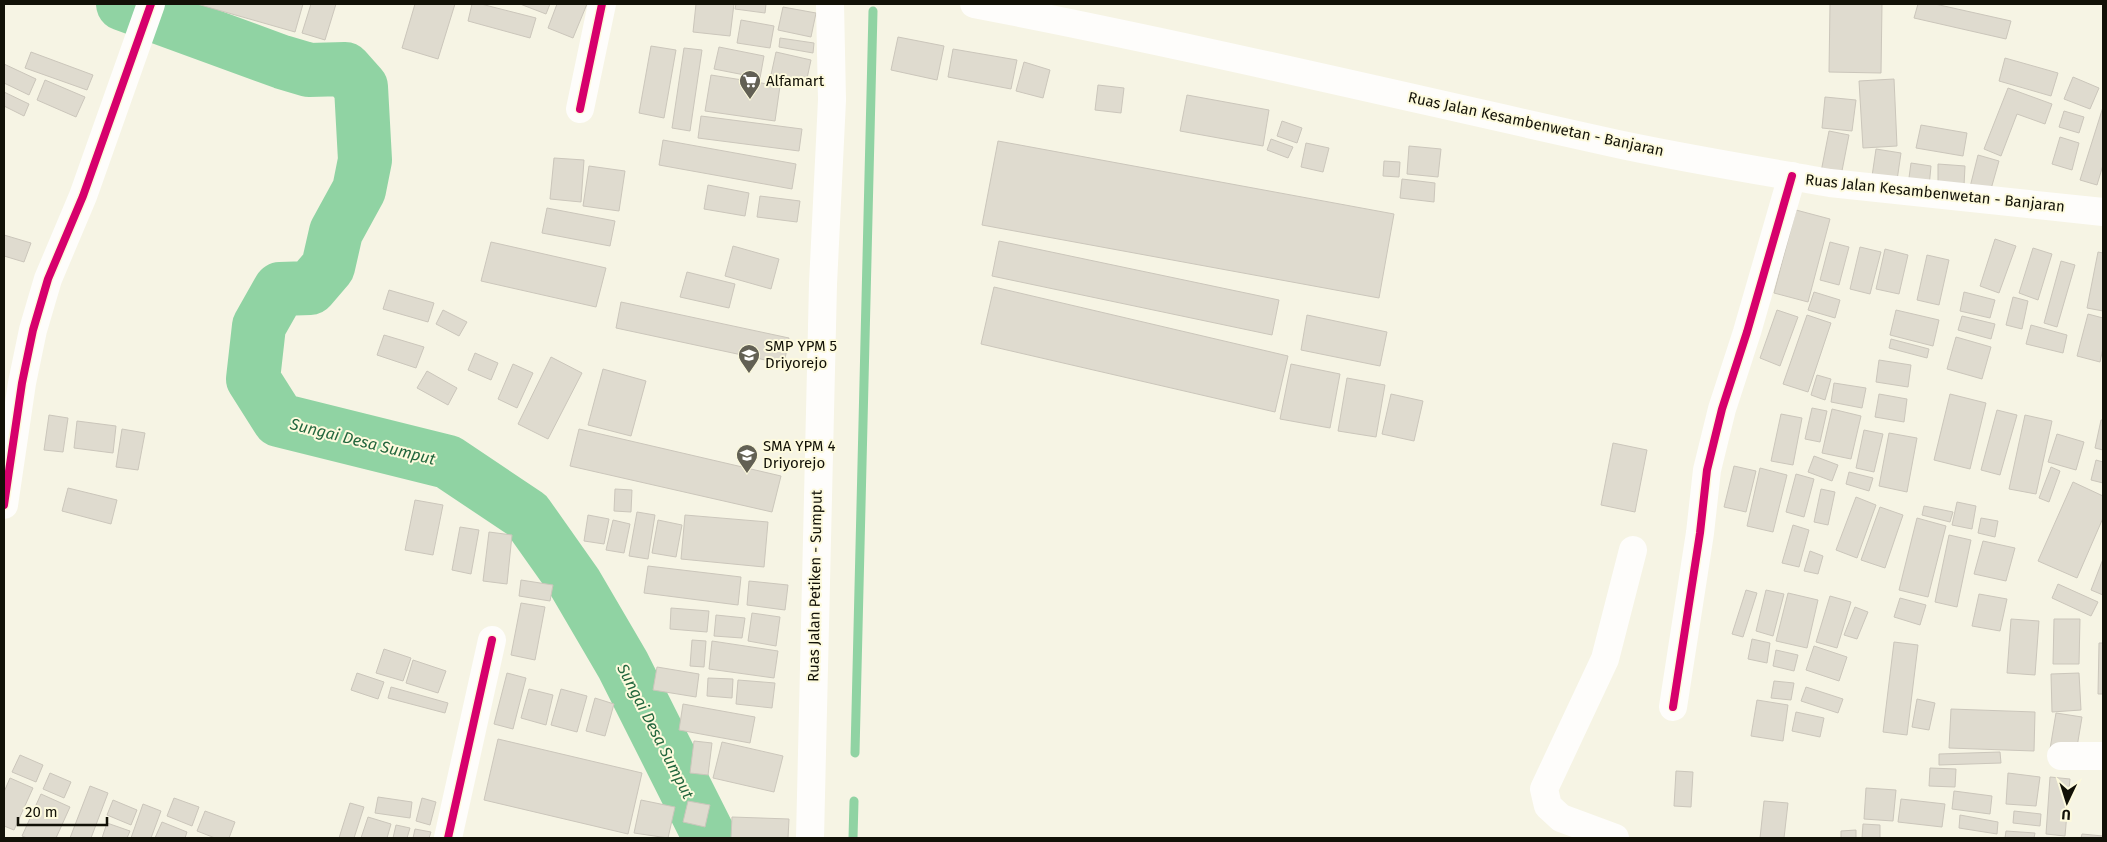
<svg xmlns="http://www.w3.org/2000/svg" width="2107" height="842" font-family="'Fira Sans',sans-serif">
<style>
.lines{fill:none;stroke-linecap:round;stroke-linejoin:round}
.stream{stroke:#90d3a3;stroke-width:9}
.river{stroke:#90d3a3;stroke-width:54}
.building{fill:#dfdbcf;stroke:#cbc6bb}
.minor{stroke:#fefdfb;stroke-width:28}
.major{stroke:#fefdfb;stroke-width:28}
.cycleway-casing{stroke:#fdfadd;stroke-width:11}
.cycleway{stroke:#d6006c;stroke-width:8}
.labels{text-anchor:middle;stroke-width:4;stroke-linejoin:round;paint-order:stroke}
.poi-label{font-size:15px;fill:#121107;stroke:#fdfadd;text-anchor:start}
.street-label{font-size:15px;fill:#121107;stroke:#fdfadd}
.water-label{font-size:16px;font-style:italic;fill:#22663d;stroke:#fdfadd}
</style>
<rect width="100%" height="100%" fill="#f6f4e4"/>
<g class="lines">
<path class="stream" d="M855 753 873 11
M853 838 854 801"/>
<path class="river" d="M123 4 282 62 309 70 345 69 361 87 365 160 359 190 336 232 328 267 310 288 280 289 259 326 253 379 279 420 448 462 527 515 575 583 623 665 710 838"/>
</g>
<path class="building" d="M197 4H303L295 32Z
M311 4H336L325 40 302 33Z
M415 4H455L438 59 402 48Z
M472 4H481L536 18 530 38 468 21Z
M520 4H550L546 14Z
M557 4H587L573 38 548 28Z
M696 4H734L730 36 693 32Z
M736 4H766L765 13 735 9Z
M1830 4H1882L1881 73 1829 72Z
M1918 4H1935L2011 21 2006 39 1914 18Z
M783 7 816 13 811 37 778 30Z
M741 20 774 26 770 48 737 43Z
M898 37 944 46 937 80 891 70Z
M780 38 814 43 813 53 779 47Z
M651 46 676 50 664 118 639 113Z
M719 47 764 56 760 78 714 69Z
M684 48 702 50 690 131 672 128Z
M953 49 1017 60 1011 89 948 77Z
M31 52 93 75 87 90 25 68Z
M776 52 811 60 806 83 771 75Z
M2005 58 2058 73 2051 96 1999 81Z
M1024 62 1050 70 1043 98 1016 91Z
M4 64 36 79 29 95 4 83Z
M711 75 780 86 775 121 705 111Z
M2073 77 2099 88 2090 109 2064 99Z
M1894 79 1897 146 1863 148 1859 81Z
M45 80 85 97 76 117 37 100Z
M1098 85 1124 88 1121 113 1095 110Z
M2008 88 2052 104 2045 124 2017 114 2001 156 1984 149Z
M4 92 29 104 24 116 4 106Z
M1187 95 1269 110 1263 146 1180 131Z
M1825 97 1856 100 1852 131 1822 128Z
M2103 107V165L2097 185 2080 180Z
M2064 111 2084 117 2079 133 2059 127Z
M701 116 802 129 799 151 698 138Z
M1282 121 1302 128 1297 143 1277 136Z
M1921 125 1967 133 1963 156 1916 148Z
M1829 131 1849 135 1840 181 1820 177Z
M2060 137 2079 143 2072 170 2052 164Z
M1271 139 1293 147 1288 158 1267 150Z
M663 140 796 164 792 189 659 165Z
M998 141 1394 214 1379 298 982 225Z
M1306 143 1329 148 1323 172 1301 167Z
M1409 146 1441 149 1438 177 1407 174Z
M1876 149 1901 153 1896 187 1871 183Z
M1978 155 1999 161 1989 196 1969 191Z
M554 158 584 160 581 202 550 199Z
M1384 161 1400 162 1399 177 1383 176Z
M1911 163 1931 166 1929 187 1908 185Z
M1938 164 1965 166 1964 186 1938 185Z
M589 166 625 171 619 211 583 206Z
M1402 179 1435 183 1434 202 1400 198Z
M708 185 749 193 745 216 704 209Z
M760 196 800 201 797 222 757 217Z
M547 208 615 221 610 246 542 233Z
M1796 210 1830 219 1808 302 1774 293Z
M4 235 31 243 24 262 4 256Z
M1995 239 2016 246 1999 293 1980 286Z
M999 241 1279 300 1272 335 992 276Z
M491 242 606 268 596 307 481 281Z
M1830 242 1849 247 1839 285 1820 280Z
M733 246 779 259 771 289 725 276Z
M1860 247 1881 252 1870 294 1850 289Z
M2033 248 2052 254 2038 300 2019 293Z
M1885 249 1908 255 1899 294 1876 289Z
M2098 252 2103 253V311L2087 308Z
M1927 255 1949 260 1939 305 1917 300Z
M2061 261 2075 265 2057 327 2044 323Z
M687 272 735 284 729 308 680 297Z
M994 287 1288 356 1275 412 981 344Z
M389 290 434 303 428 322 383 309Z
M1814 292 1840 300 1835 318 1808 310Z
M1964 292 1995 300 1990 318 1960 311Z
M2013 297 2028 301 2022 329 2006 325Z
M621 302 789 338 784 364 616 328Z
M443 310 467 322 459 336 436 324Z
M1777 310 1798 317 1780 366 1760 358Z
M1896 310 1939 320 1933 346 1890 335Z
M2088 314 2103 318V348L2100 362 2077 356Z
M1307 315 1387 332 1380 366 1301 350Z
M1807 315 1831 323 1808 392 1783 384Z
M1962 316 1995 324 1991 339 1958 330Z
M2031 325 2067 335 2063 353 2026 344Z
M384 335 424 347 416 368 377 355Z
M1956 337 1991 347 1982 379 1947 369Z
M1891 339 1929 349 1927 358 1889 348Z
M475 353 498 363 491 380 468 370Z
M551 357 582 373 548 439 518 424Z
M1879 360 1911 365 1908 387 1876 382Z
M513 364 533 373 517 408 498 399Z
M1291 364 1340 374 1330 428 1280 419Z
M603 369 646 381 631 436 588 425Z
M427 371 457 388 448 405 417 388Z
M1817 375 1831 379 1825 400 1811 395Z
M1347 378 1385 385 1376 437 1338 431Z
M1834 383 1866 388 1862 408 1831 402Z
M1391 394 1423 401 1414 441 1382 434Z
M1879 394 1907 399 1904 422 1875 417Z
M1950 394 1986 403 1970 469 1934 460Z
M1812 408 1827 411 1820 442 1805 439Z
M1832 409 1861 416 1851 459 1822 453Z
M1997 410 2017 415 2000 475 1981 470Z
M1781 414 1802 418 1793 465 1771 461Z
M49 415 68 418 63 452 44 450Z
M2025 415 2052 421 2036 494 2009 489Z
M2101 420H2103V450L2095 448Z
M77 421 116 426 113 453 74 448Z
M122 429 145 433 138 470 116 467Z
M579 429 781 476 772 512 570 466Z
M1864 430 1883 434 1874 472 1856 468Z
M1889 433 1917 438 1907 492 1879 486Z
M2057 434 2084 442 2076 470 2048 462Z
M1613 443 1647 450 1635 512 1601 505Z
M1814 456 1838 465 1832 481 1808 472Z
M2096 460 2103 462V483L2091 480Z
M1734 466 1756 471 1746 512 1724 507Z
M2051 467 2060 471 2049 502 2039 498Z
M1760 468 1787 475 1773 532 1747 526Z
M1849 472 1873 478 1869 491 1846 484Z
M1796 474 1814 479 1804 517 1786 512Z
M2073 482 2103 496V518L2077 578 2038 561Z
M68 488 117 500 111 524 62 511Z
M615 489 632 490 631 512 614 511Z
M1821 489 1835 492 1828 525 1814 522Z
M1856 497 1876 505 1857 558 1836 550Z
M415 500 443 505 433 555 405 550Z
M1957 502 1976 506 1972 529 1952 525Z
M1924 506 1953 512 1950 522 1922 515Z
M1880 507 1903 515 1885 568 1861 560Z
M637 512 655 515 648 559 629 556Z
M588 515 609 519 604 544 584 541Z
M685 515 768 522 764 567 681 559Z
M1917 518 1946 526 1928 597 1899 590Z
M1981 518 1998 521 1995 537 1978 533Z
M613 520 630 524 624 553 606 550Z
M658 520 682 525 676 557 652 553Z
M1793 525 1809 530 1799 567 1782 563Z
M460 527 479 530 471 574 452 570Z
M489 532 512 535 507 584 483 581Z
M1949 535 1971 540 1957 607 1935 602Z
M1983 541 2015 548 2006 581 1974 574Z
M1810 551 1823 556 1818 574 1804 571Z
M2103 559V595L2091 590Z
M648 566 741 577 738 605 644 593Z
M521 580 553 585 550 601 519 596Z
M749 581 788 585 785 610 747 605Z
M2058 584 2098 602 2091 616 2052 598Z
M1746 590 1757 593 1743 637 1732 634Z
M1766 590 1784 594 1773 636 1756 631Z
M1788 593 1818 600 1807 648 1776 641Z
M1979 594 2007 599 2000 631 1972 626Z
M1830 596 1851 602 1837 648 1816 642Z
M1900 598 1926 605 1920 625 1894 617Z
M521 603 545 607 535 660 511 655Z
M1855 607 1868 612 1857 639 1844 635Z
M671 608 709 611 707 632 670 629Z
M752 613 780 617 776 646 748 641Z
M716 615 745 618 742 638 714 636Z
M2011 619 2039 621 2035 675 2007 673Z
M2054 619H2080L2079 664H2053Z
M1752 639 1770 643 1767 663 1748 659Z
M692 640 706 641 704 667 690 666Z
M712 641 778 651 774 678 709 669Z
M1894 642 1918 645 1907 735 1883 732Z
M2099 643H2103V694H2098Z
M1814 646 1847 657 1839 681 1806 670Z
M384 649 411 658 403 681 376 673Z
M1776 650 1798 655 1794 671 1773 666Z
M413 660 446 671 438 693 406 683Z
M657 667 699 674 696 697 653 690Z
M357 673 384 682 378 699 351 690Z
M507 673 526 678 513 729 494 724Z
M2079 673 2081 710 2052 712 2051 674Z
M708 678 733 679 732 698 707 696Z
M738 680 775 683 772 708 736 704Z
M1774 681 1794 683 1791 700 1771 698Z
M391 687 448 703 445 713 388 698Z
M1806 687 1843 699 1838 713 1801 701Z
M529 689 553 695 546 725 521 718Z
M561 689 587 696 577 732 551 725Z
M595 698 614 704 605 736 586 731Z
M1917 699 1935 703 1929 730 1912 727Z
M1757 700 1788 705 1783 741 1751 736Z
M683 704 755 717 750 743 679 730Z
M1951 709 2035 712 2034 751 1949 748Z
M1796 712 1824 718 1820 737 1792 731Z
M2056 713 2082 717 2076 753 2050 749Z
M498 739 642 773 628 834 484 800Z
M694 741 712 743 708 775 690 773Z
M722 742 783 756 774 792 713 778Z
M2000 752 2001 763 1939 765V754Z
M20 755 43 765 36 782 12 772Z
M1930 768 1956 769 1955 787 1929 786Z
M1676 771 1693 772 1691 807 1674 806Z
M50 773 71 782 64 798 43 789Z
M2008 773 2040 777 2036 806 2006 804Z
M2050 777 2070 779 2065 836 2046 834Z
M10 778 33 788 14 830 4 826V792Z
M90 786 108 793 91 838H70Z
M1866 788 1896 790 1893 821 1864 819Z
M1954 791 1992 796 1990 814 1952 809Z
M41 794 70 807 56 838H27L22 836Z
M378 797 412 802 410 818 375 813Z
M174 798 199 807 192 826 167 816Z
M422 798 436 802 430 825 416 821Z
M1901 799 1945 804 1942 827 1898 822Z
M113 800 137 810 131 825 107 815Z
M641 800 675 807 668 838 634 833Z
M688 801 710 805 705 827 683 822Z
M1764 801 1788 803 1784 838H1760Z
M350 803 364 807 354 838H339Z
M143 804 161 811 151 838H131Z
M205 811 235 822 229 838H215L197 831Z
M2014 811 2041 814 2040 826 2013 823Z
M1960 815 1998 822 1997 834 1959 828Z
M368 817 391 824 387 838H361Z
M732 817 789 819 788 838H731Z
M162 822 187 832 185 838H155Z
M107 823 130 831 127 838H102Z
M1863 824 1880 825V838H1862Z
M396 825 410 828 407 838H393Z
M415 829 431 832 429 838H413Z
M1856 830V838H1841V831Z
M2006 831 2035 833 2034 838H2005Z
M2082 834 2103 836V838H2081Z"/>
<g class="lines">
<path class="minor" d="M580 109 602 4
M4 505 22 383 33 330 48 279 83 196 151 4
M1673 707 1700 533 1707 470 1722 409 1747 332 1792 176
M2061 756H2103
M448 838 492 640
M1615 838 1561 818 1548 806 1544 789 1605 659 1633 550"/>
<path class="major" d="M974 4C1193 46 1409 98 1627 146 1694 160 1762 171 1830 183L2103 212
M810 838 823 284 832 100 830 4"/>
<g class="cycleway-casing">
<path id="cycleway" d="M580 109 602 4
M4 505 22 383 33 330 48 279 83 196 151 4
M1673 707 1700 533 1707 470 1722 409 1747 332 1792 176
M448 838 492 640"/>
</g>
<use href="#cycleway" class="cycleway"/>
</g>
<defs>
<g id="supermarket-pin" transform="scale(1.125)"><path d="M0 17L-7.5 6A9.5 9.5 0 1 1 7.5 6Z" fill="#626054" stroke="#fdfadd"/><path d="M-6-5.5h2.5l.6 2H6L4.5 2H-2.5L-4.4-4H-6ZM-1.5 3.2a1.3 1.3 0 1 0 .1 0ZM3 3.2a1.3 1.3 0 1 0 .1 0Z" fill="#fff"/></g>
<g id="school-pin" transform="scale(1.125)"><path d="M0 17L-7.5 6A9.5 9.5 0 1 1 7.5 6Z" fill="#626054" stroke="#fdfadd"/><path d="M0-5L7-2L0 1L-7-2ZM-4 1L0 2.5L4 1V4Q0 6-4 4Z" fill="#fff"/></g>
</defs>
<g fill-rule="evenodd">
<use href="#supermarket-pin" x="750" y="81"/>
<use href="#school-pin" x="749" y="355"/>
<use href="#school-pin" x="747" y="455"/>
</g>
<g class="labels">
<g class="poi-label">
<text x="766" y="86">Alfamart</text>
<text x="765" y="351">SMP YPM 5<tspan x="765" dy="17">Driyorejo</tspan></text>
<text x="763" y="451">SMA YPM 4<tspan x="763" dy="17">Driyorejo</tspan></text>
</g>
<g class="street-label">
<text transform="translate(1536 124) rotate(12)" y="5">Ruas Jalan Kesambenwetan - Banjaran</text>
<text transform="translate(1935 193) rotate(6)" y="5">Ruas Jalan Kesambenwetan - Banjaran</text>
<text transform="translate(815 586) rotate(-89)" y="5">Ruas Jalan Petiken - Sumput</text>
</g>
<g class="water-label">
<text transform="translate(363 441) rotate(14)" y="6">Sungai Desa Sumput</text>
<text transform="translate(656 731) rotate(63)" y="6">Sungai Desa Sumput</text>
</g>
</g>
<rect width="2107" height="842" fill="none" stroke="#121107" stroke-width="10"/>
<g transform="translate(2067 802) rotate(184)" stroke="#fdfadd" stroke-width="4" paint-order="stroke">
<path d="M0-4L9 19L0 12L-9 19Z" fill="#121107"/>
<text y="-8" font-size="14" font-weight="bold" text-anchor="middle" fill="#121107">U</text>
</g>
<path d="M18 817v8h89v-8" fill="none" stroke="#121107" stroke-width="2.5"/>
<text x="25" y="817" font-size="15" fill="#121107" stroke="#fdfadd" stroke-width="4" paint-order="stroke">20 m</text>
</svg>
